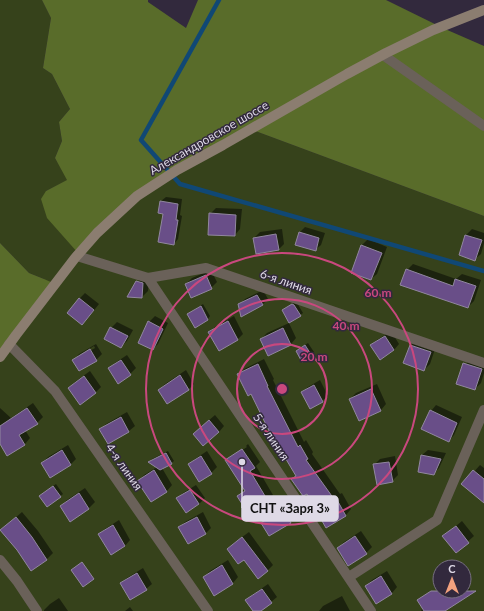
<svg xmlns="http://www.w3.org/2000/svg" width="484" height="611" font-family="Lato,sans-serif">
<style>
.green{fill:#36421b;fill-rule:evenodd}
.forest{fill:#596c2a}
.shadow{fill:#0007;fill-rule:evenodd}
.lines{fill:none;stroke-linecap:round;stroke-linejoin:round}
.stream{stroke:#104875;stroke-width:4.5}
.building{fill:#694e88;stroke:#91879f}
.street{stroke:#6a6159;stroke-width:10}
.secondary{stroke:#8b7d70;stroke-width:10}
.ring{fill:none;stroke:#c9487e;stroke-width:2}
.labels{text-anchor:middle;stroke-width:3;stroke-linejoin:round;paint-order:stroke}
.street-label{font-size:12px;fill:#ded9e6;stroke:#32293d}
.centre{fill:#c9487e;stroke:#32293d;stroke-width:2}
.ring-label{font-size:12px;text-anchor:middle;font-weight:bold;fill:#c9487e;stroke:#32293d;stroke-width:3;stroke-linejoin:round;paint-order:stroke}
.leader{fill:none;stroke:#ded9e6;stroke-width:1.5}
.callout-dot{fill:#ded9e6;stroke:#32293d;stroke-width:1.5}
.callout{fill:#ded9e6;stroke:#ded9e6;stroke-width:1.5}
.callout-label{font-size:13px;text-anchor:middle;font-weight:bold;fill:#111}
</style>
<rect width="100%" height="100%" fill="#32293d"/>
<path class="green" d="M0 0H42L51 18 43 68 52 74 70 109 59 122 62 141 55 158 68 180 46 191 136 197 247 128 484 216V611H0V357L44 279 29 273 0 243ZM440 567H464V591H440Z"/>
<path class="forest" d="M42 0H148V2L186 28 198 0H386L445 29 484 46V216L247 128 136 197 78 253 47 218 41 199 46 191 67 180 55 158 62 141 59 122 70 109 52 74 43 68 51 18Z
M0 243 29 273 44 279 53 283 0 357Z"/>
<path class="shadow" d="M166 197 182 199 180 215 182 216 178 239 174 244 161 201Z
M216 208 242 209 240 229 235 235 210 214Z
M305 227 325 233 321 245 315 250 299 233Z
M282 229 284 244 278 250 254 238 260 232Z
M472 229 484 233V243L481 254 475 259 460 255 466 235Z
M368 239 387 247 377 274 371 279 352 272 362 245Z
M413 264 456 279 462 274 481 280 474 301 468 307 407 270Z
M211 270 217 282 211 288 186 284 192 278Z
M143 276 149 278 148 291 142 297 137 282Z
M263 290 268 299 262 305H239L245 299Z
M85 293 99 304 88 318 82 324 79 299Z
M295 302 297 303 303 313 300 315 283 310Z
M203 304 210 316 208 319 195 326 188 314Z
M155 316 168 323 158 344 153 349 149 322Z
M234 316 243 334 238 339 210 332 215 327Z
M117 322 133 330 127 341 121 347 111 328Z
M289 323 296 338 291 344 268 354 261 339 267 333Z
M391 331 399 344 394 350 371 345 377 340Z
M417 339 436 346 430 364 424 370 404 362 411 345Z
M308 343 314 352 303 360 299 349Z
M96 344 102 354 96 360H74L79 354ZM94 346 95 348 79 357V355Z
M127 355 136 368 130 374 118 382 109 369 115 363Z
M472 358 484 362V373L481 383 475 389 463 367Z
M264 359 274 379 273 380 304 442 306 440 313 452 312 454 340 494 342 493 351 509 346 515 326 526 307 492 292 479 296 475 251 393 239 375 244 369Z
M186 370 194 384 189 389 167 403 159 390 165 384Z
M90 371 101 387 95 393 69 388 75 382Z
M320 380 328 396 322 401 302 393 308 387Z
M377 384 386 404 381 410 359 419 350 399 356 393Z
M33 403 43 417 37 423 25 430 30 438 25 444 8 455 0 442V408L11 418Z
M436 405 462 417 454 435 449 441 431 411Z
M127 412 135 426 129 431 108 443 100 430 106 424Z
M215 415 224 426 219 432 200 428Z
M248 444 260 462 256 466 273 495 267 500 238 496 245 489 227 461 232 455V457L247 447 246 446Z
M68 445 76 459 71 464 50 477 42 463 48 457Z
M428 450 446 453 439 468 433 474 422 455Z
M168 451 174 461 171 463 162 468 172 485 167 491 151 501 139 481 144 475 157 467 150 462 152 459Z
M207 451 217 467 211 473 189 464 195 459Z
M395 456 398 475 392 481 374 465 380 459Z
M480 465 484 468V502L463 484Z
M56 484 63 494 47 506 42 494Z
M196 485 205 498 199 504 177 499 183 493Z
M85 488 95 502 89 508 70 520 61 506 67 500Z
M288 503 296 516 291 522 270 535 268 518Z
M22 512 38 531 53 553 47 559 31 569 17 549 7 525Z
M203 512 211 528 206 533 188 543 180 527 185 522Z
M119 520 130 540 125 546 111 554 99 534 105 529Z
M462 521 474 536 456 552 444 536Z
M361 531 372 547 366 553 349 564 338 548 344 542Z
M249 532 273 565 267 571 228 549 234 543Z
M228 560 238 577 233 583 214 594 204 577 210 571Z
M143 568 152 584 146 589 121 583 127 578Z
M387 571 397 587 392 593 376 602 366 586 372 580Z
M464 580 471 591 440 611H421L426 600 440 591H464Z
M268 584 277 597 271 602 259 611H254L247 601 252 595Z
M342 596 350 611H319L323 606Z
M59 598 68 611H44V610L50 604Z
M130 607 133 611H125Z"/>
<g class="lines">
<path class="stream" d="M219 0 141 140 180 184 484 271"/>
</g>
<path class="building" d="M160 201 178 204 176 220H178L174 245 158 242 163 214 158 213Z
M209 213 236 215 235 236 208 235Z
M299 232 319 238 316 251 295 245Z
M276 234 279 250 256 254 253 238Z
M465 235 482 240 475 261 459 255Z
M361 245 382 253 371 280 351 273Z
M406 269 453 286 455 279 476 286 468 308 400 285Z
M206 275 212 289 191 298 185 284Z
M136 281 143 283 142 298 127 297Z
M257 295 263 305 241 317 238 304Z
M79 298 94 310 82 325 67 313Z
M292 304 294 305 301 316 289 323 282 310Z
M201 306 208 320 195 328 187 314Z
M148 321 163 329 153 350 138 343Z
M228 321 238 340 219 351 208 332Z
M110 327 128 336 121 348 104 339Z
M283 328 291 345 268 356 260 339Z
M385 336 394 350 380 360 370 345Z
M305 345 312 356 302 362 296 351Z
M410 345 431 352 424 371 403 363Z
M90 349 97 361 79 371 72 360Z
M121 360 131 375 118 384 108 368Z
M463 363 482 369 475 390 456 384Z
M258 364 268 386H267L298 447 300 445 308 459 306 460 334 499 336 498 346 516 326 528 307 494 303 496 291 479 296 476 274 439H273L251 394 248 396 237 374Z
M180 375 189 390 167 404 158 390Z
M84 376 96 393 80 405 68 388Z
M314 385 323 402 310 409 301 392Z
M371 389 381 411 359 421 349 399Z
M27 408 38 424 19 435 25 445 7 456 0 444V426Z
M430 410 457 423 449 442 421 429Z
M121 417 129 432 108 444 99 429Z
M209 420 219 432 203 446 193 434Z
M242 449 255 468 250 471 268 501 247 512 237 496 245 491 225 460Z
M62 450 71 465 50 478 41 463Z
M166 453 172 464 160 470 148 462Z
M421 455 441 459 434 475 418 472Z
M201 456 212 474 199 482 188 464Z
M389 462 393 482 377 485 373 464Z
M154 470 167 492 151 502 137 481Z
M473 470 484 479V503L461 484Z
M53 486 61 497 47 507 39 496Z
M190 490 199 504 186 513 176 498Z
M79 493 89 509 70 522 60 506Z
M282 508 291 523 269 536 261 523Z
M16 517 32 537 47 560 31 571 17 550 0 530Z
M197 517 206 534 188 544 178 527Z
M113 525 125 546 111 555 98 534Z
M456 526 469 543 456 553 442 536Z
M355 536 367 554 348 566 337 548Z
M242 537 268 571 258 579 244 560 238 564 227 549Z
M82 562 94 579 83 587 71 570Z
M222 565 233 584 214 596 203 577Z
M137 573 147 590 130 600 120 583Z
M381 576 392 594 376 604 365 586Z
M262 589 272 603 261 611H253L245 600Z
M431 591H476L445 611H424L417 600Z"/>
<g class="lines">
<path class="street" d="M383 55 484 126
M77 256 148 278 206 268 484 363
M148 278 371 611
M9 344 55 391 208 611
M0 560 17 581 37 611
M349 577 437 520 484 410"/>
<path class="secondary" d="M0 357 16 335 75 258 97 233 137 196 177 170 223 145 347 74 386 53 433 30 484 10"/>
</g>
<g class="ring">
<circle cx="282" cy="389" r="45"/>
<circle cx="282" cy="389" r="90"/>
<circle cx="282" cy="389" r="136"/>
</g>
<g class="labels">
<g class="street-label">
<text transform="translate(209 138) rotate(-30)" y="4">Александровское шоссе</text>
<text transform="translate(286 282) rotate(19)" y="4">6-я линия</text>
<text transform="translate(271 437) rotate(56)" y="4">5-я линия</text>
<text transform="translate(124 467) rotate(55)" y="4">4-я линия</text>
</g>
</g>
<circle cx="282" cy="389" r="6" class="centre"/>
<g class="ring-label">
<text x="378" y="297">60 m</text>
<text x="346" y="330">40 m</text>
<text x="314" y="361">20 m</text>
</g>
<path class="leader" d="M242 462L242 508"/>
<circle class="callout-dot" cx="242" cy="462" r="4"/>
<rect class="callout" x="242" y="496" width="96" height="25" rx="4"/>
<g class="callout-label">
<text x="290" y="513">СНТ «Заря 3»</text>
</g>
<g transform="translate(452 579)"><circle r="19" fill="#32293d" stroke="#776f81"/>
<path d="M0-3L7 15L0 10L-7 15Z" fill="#f2a17e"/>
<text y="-6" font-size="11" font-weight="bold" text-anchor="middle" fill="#ded9e6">С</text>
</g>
</svg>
